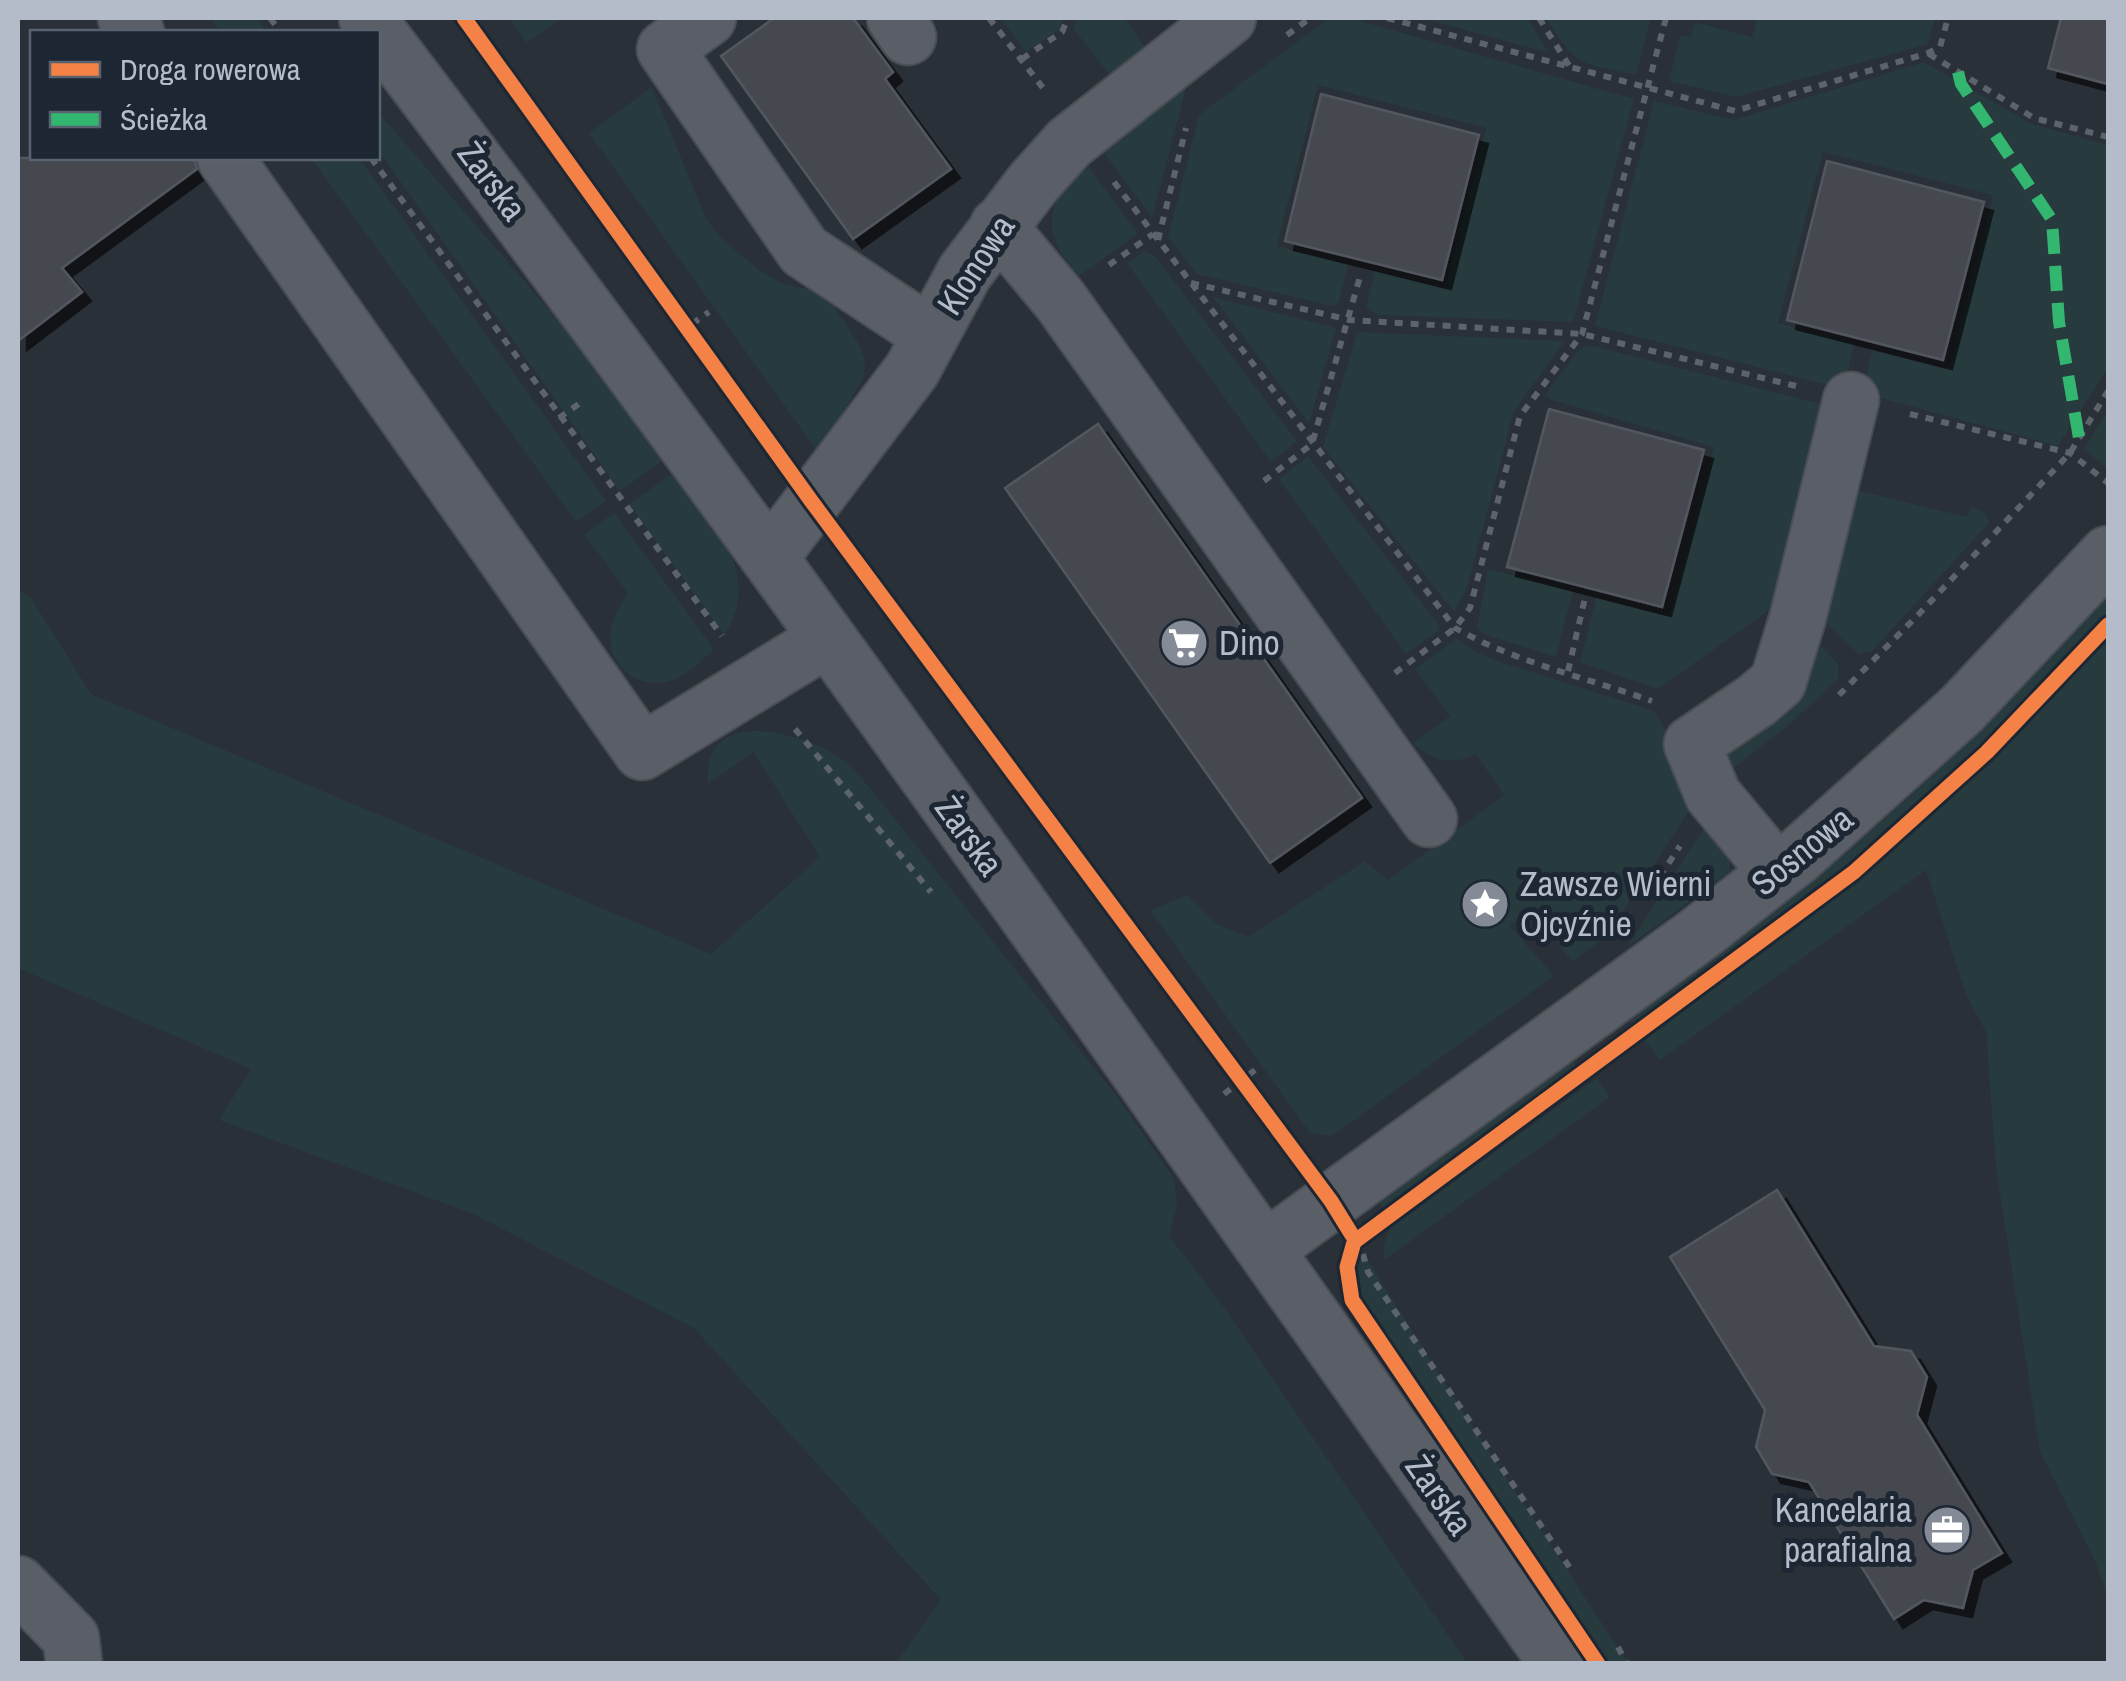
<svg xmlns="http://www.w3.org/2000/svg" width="2126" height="1681" font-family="'Archivo Narrow',sans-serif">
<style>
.green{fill:#273a3e}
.building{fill:#444950;stroke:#52575f;stroke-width:2.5;filter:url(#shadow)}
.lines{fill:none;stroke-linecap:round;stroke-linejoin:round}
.minor-casing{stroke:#484c53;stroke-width:59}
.path{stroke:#5d636a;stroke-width:6;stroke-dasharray:8 8;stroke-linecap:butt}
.minor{stroke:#5a5e66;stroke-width:55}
.quiet{stroke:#33b770;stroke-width:12;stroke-dasharray:25 12;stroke-linecap:butt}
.cycleway-casing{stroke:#1d2633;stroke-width:21}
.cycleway{stroke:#f48246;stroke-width:15}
.labels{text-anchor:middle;stroke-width:10;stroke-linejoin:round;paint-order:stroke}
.street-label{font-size:35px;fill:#b4bcc9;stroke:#1d2633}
.poi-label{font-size:35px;fill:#b4bcc9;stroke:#1d2633;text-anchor:start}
</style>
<defs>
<filter id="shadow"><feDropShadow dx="9" dy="9" stdDeviation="0" flood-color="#0009"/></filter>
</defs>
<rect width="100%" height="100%" fill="#2a3038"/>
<path class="green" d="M210 18H256L267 32H221Z
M509 18H562L527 43Z
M1000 18H1064L1060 29 1026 52Z
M1077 18H1124L1147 49 1112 78 1073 28Z
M1329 18H1350L1634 99 1573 322 1377 315 1366 306 1375 271 1445 289 1486 128 1318 85 1277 246 1348 265 1339 302 1332 306 1197 274 1168 237 1199 115Z
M1422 18H1527L1549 53Z
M1546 18H1651L1636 75C1579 62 1578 69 1546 18Z
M1757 18H1935L1928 44 1736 97 1669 81 1680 36H1691L1695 22 1752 37Z
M1924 62 2032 124 2108 145V368L2058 446 1862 393 1872 350 1949 370 1993 195 1823 152 1778 323 1854 344 1844 389 1595 326 1654 101 1734 120Z
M652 87 706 219 723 240 763 273 786 285 815 290 829 299 860 346 865 360 864 376 820 455 589 133Z
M1186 88 1152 218 1104 153Z
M378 112 583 349 665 459 620 491 378 150Z
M311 158H359L606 501 576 522Z
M1089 167 1138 234 1079 276C1041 235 1041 200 1089 167Z
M1144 251 1154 255 1297 441 1271 462 1127 263Z
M1213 297 1336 328 1309 423Z
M1357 332 1565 341 1514 411 1467 588 1454 612 1323 447Z
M1588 345 1830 406 1785 599 1658 689 1580 662 1596 598 1669 616 1714 447 1552 400 1545 395 1579 350Z
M2108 409V469L2084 449Z
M1308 456 1439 625 1438 631 1406 654 1279 479Z
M675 472C713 525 763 569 725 636L629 504Z
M1843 487 1967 517 1972 506 1987 515 1989 523 1872 651 1859 654 1815 612Z
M614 513 714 649C702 661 687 676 670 681 637 691 604 663 611 629 613 616 621 604 628 593L584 534Z
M1488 569 1573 591 1556 657 1486 635 1477 628Z
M18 590 31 598 91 694 711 954 820 857 753 752 708 784C700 704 803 731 842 759 852 767 861 778 870 788L1119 1099 1174 1179 1177 1206 1169 1236 1221 1303 1467 1663H896L941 1600 694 1328 473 1214 219 1120 251 1069 18 968Z
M2108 596V1598L2094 1558 2040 1452 1996 1168 1986 1032 1967 997 1926 870 1660 1060 1628 1019C1687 975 1748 932 1805 886 1915 798 2014 699 2108 596Z
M1807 631 1838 664V679L1790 724 1731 770 1720 758Z
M1457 638 1476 652 1497 661 1654 711 1677 749 1695 802 1608 934 1573 962 1547 932 1545 922 1532 907 1510 926 1554 976 1332 1136 1310 1133 1150 910 1187 895 1217 924 1248 937 1365 861 1388 880 1504 795 1476 754C1452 766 1432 761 1413 743L1450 716 1415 669Z
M1710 819 1731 845 1729 872 1626 948Z
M1573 1060 1577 1068 1384 1209 1379 1203Z
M1597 1078 1610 1097 1384 1260V1246L1389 1229Z
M1352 1235 1458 1404 1628 1663H1597L1446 1439 1362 1321 1346 1286 1345 1252Z"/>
<path class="building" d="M774 18H853L893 72 885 79 951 169 853 239 721 56Z
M2061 18H2108V84L2048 68Z
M1321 94 1479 135 1442 280 1285 241Z
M18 158H194L197 169 62 268 82 292 18 341Z
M1827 161 1984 202 1943 360 1787 320Z
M1549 409 1704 450 1662 607 1507 567Z
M1098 424 1362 798 1270 863 1005 488Z
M1777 1190 1874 1346 1911 1351 1927 1377 1917 1415 2002 1553 1973 1570 1963 1608 1924 1600 1894 1619 1809 1482 1772 1474 1756 1447 1765 1410 1670 1257Z"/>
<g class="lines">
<g class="minor-casing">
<path id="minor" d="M126 18 136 32
M367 18C778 556 1167 1111 1558 1664
M708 18 665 49 804 251 931 335
M895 18 908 37
M225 158 642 752 827 639
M998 226 1060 300 1429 819
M771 556 912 370 965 272 1034 182 1069 143 1228 18
M1777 872 1713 795 1692 744 1757 700 1778 682 1798 617 1851 400
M1266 1249 1700 933 1797 857 1962 709 2108 554
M18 1584 71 1638 74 1664"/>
</g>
<path class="path" d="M270 18 281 32
M989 18 1043 88
M1387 18 1735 111 1928 53 1940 47 1948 18
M1539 18 1570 67
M1287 35 1310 18
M1929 54 2034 118 2108 137
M1022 59 1062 32 1068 18
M371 158 722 636
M1114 182 1455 628C1515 662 1587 678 1652 701
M1158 240 1186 128
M1109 265 1153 234
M1191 283 1350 320 1582 334 1796 386
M679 333 709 312
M1910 414 2070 453 2108 483
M559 418 583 401
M1264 481 1312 444 1361 273
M1568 671 1585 598
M1395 673 1455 628 1470 608 1520 416 1582 334 1666 18
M1839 695 1919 614 2070 453 2108 391
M795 729 931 892
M1651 890 1680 846
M1224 1094 1255 1070
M1363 1254 1368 1272 1570 1568
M1618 1647 1627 1664"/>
<use href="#minor" class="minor"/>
<path class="quiet" d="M1958 72 1961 84 2052 220 2059 322 2079 438"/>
<g class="cycleway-casing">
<path id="cycleway" d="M464 18 812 502 1331 1201 1352 1235
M1598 1664 1352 1300 1347 1267 1354 1242 1854 872 1987 752 2108 625"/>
</g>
<use href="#cycleway" class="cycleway"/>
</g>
<defs>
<g id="supermarket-disc" transform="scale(2.5)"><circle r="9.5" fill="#848b96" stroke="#1d2633"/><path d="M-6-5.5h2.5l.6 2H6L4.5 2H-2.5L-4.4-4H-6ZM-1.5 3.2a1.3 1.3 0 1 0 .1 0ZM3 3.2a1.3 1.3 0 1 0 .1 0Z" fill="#fff"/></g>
<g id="sight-disc" transform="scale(2.5)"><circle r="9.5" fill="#848b96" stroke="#1d2633"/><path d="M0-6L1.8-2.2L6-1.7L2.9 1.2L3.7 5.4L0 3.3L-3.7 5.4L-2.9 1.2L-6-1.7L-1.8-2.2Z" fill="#fff"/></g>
<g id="office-disc" transform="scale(2.5)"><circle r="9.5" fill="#848b96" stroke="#1d2633"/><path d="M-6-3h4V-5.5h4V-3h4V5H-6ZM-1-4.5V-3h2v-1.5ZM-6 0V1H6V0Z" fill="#fff"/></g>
</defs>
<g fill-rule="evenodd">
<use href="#supermarket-disc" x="1184" y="643"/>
<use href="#sight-disc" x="1485" y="904"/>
<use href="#office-disc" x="1947" y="1530"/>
</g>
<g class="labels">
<g class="street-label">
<text transform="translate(492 181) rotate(53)" y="12">Żarska</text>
<text transform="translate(976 265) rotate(-57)" y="12">Klonowa</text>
<text transform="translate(969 836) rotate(54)" y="12">Żarska</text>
<text transform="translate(1802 851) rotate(-39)" y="12">Sosnowa</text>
<text transform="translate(1439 1495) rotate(55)" y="12">Żarska</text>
</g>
<g class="poi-label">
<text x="1219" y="655">Dino</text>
<text x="1520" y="896">Zawsze Wierni<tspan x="1520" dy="40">Ojcyźnie</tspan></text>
<text x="1912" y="1522" text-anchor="end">Kancelaria<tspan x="1912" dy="40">parafialna</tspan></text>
</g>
</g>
<rect width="2126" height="1681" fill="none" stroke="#b4bcc9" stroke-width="40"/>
<rect x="30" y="30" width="350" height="130" fill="#1d2633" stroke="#59626f" stroke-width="2.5"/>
<rect x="50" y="62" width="50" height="15" fill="#f48246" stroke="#59626f" stroke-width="2.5"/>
<text x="120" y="80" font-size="30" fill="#b4bcc9">Droga rowerowa</text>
<rect x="50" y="112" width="50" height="15" fill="#33b770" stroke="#59626f" stroke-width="2.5"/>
<text x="120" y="130" font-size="30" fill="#b4bcc9">Ścieżka</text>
</svg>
